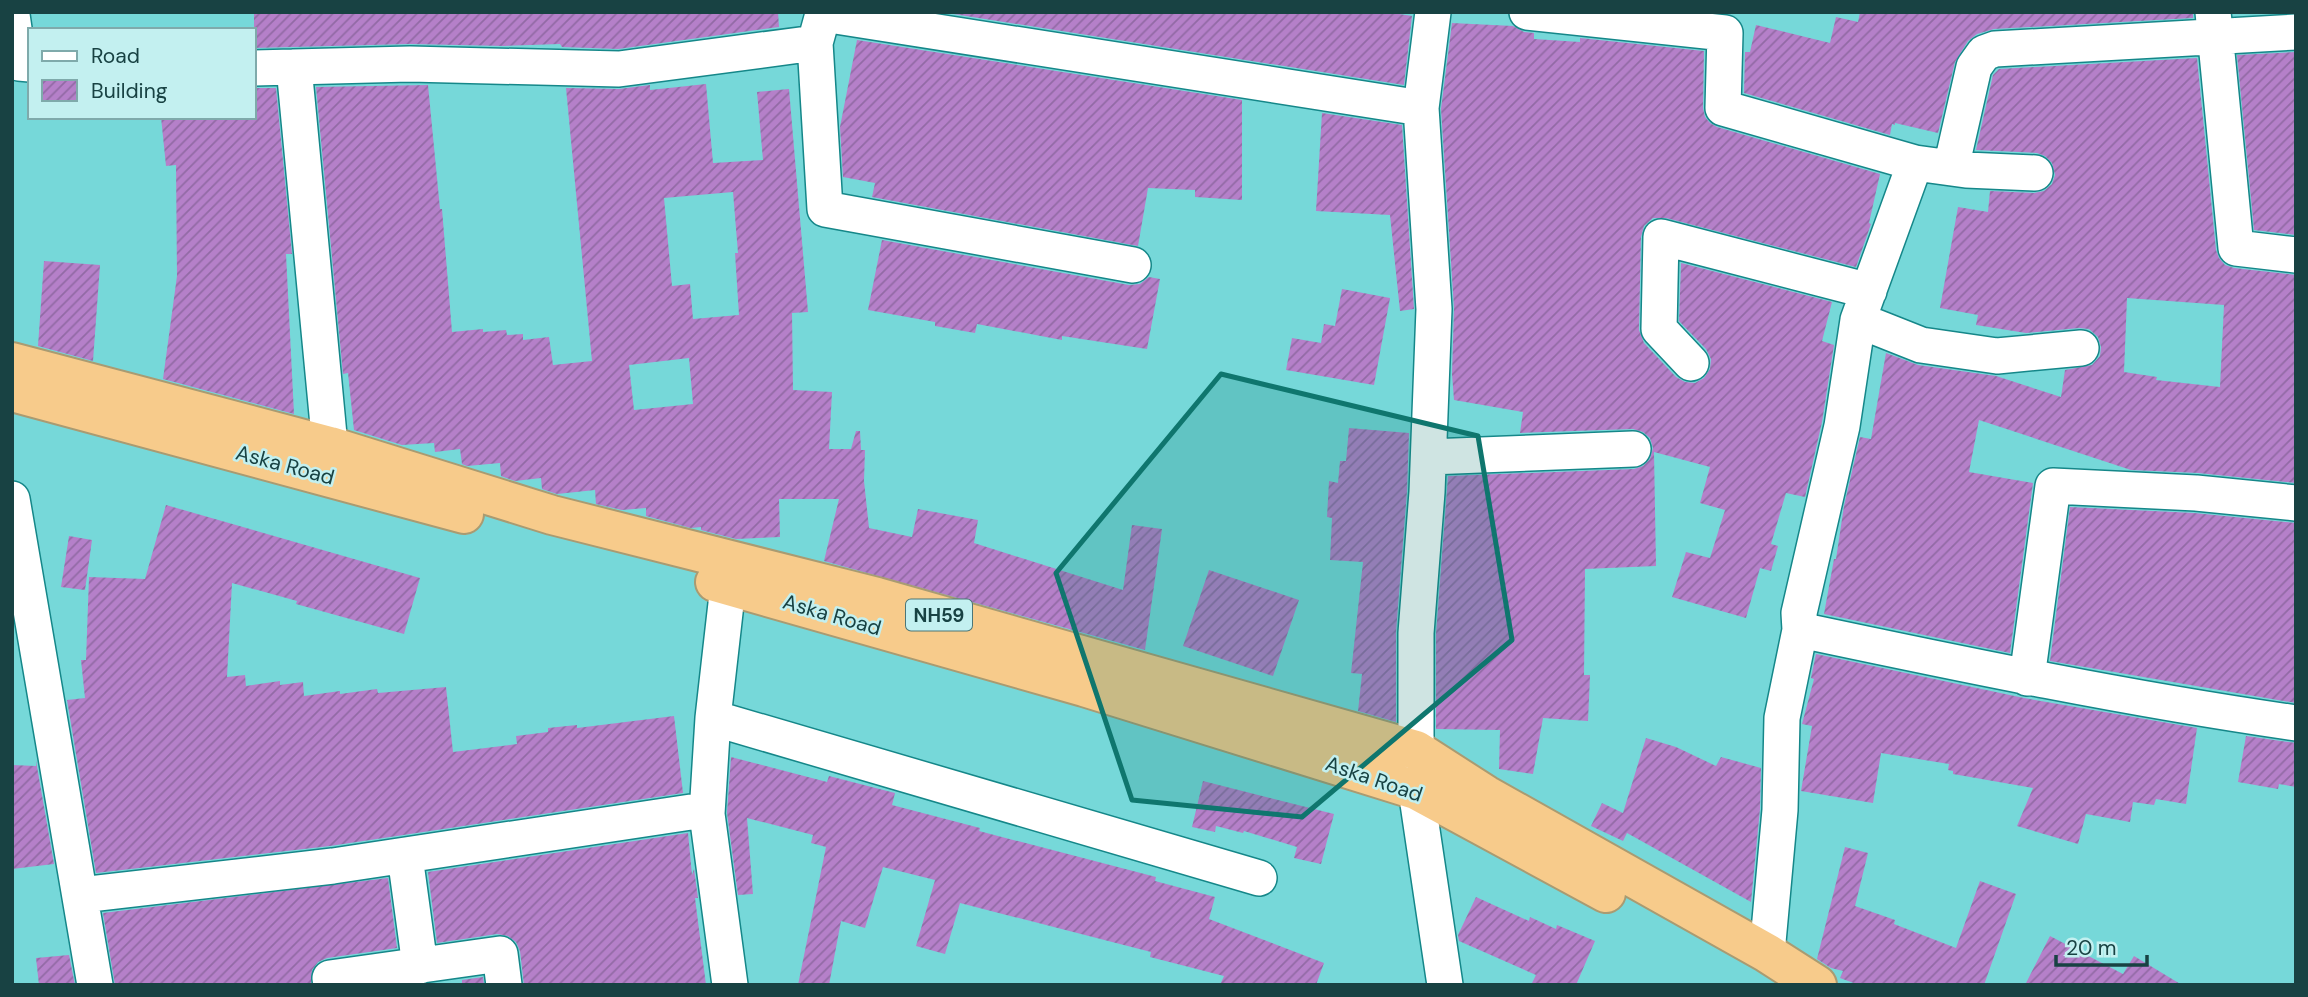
<svg xmlns="http://www.w3.org/2000/svg" width="2308" height="997" font-family="'DM Sans',sans-serif">
<style>
.building{fill:url(#building-hatch);fill-rule:evenodd}
.lines{fill:none;stroke-linecap:round;stroke-linejoin:round}
.street-casing{stroke:#158789;stroke-width:38}
.highway-casing{stroke:#a99b72;stroke-width:42}
.street{stroke:#fff;stroke-width:35}
.highway{stroke:#f7cb8b;stroke-width:38}
.marked{fill:#0f766e;fill-opacity:0.2;stroke:#0f766e;stroke-width:5;stroke-linejoin:round}
.labels{text-anchor:middle;stroke-width:5;stroke-linejoin:round;paint-order:stroke}
.shield{fill:#c3f0f0;stroke:#4b7677;stroke-width:2}
.shield-label{font-size:19px;font-weight:bold;fill:#184243}
.street-label{font-size:21px;fill:#184243;stroke:#c3f0f0}
</style>
<defs>
<pattern id="building-hatch" width="6" height="6" patternUnits="userSpaceOnUse" patternTransform="scale(1.75)"><rect width="6" height="6" fill="#b580c9"/><path d="M-1 1l2-2M0 6l6-6M5 7l2-2" fill="none" stroke="#926aa5"/></pattern>
</defs>
<rect width="100%" height="100%" fill="#76d8d9"/>
<path class="building" d="M254 12H778L779 27 618 49 562 47 560 44 504 46 410 44 254 48Z
M941 12H1387L1412 16 1404 85Z
M1860 12H2193V18L1994 29 1977 34 1968 41 1955 62 1938 133 1895 123V125L1892 124 1890 135 1744 93 1745 52H1750L1756 25 1830 43 1836 17 1858 22Z
M1452 23 1513 26 1524 32 1534 33V39L1580 42V38L1704 51 1703 108 1705 117 1710 123 1717 127 1880 174 1869 223 1871 224 1856 267 1666 218H1653L1644 226 1641 237 1639 330 1644 343 1676 377 1685 382 1695 383 1704 378 1710 369 1711 359 1706 349 1679 321 1681 263 1832 302 1822 341 1834 345 1822 422 1805 497 1786 493 1771 544 1778 546 1771 571 1760 568 1746 618 1672 597 1686 552 1710 558 1725 510 1700 503 1710 467 1654 452 1656 566 1585 569 1584 675H1590L1588 721 1543 718 1533 774 1499 769 1500 730 1436 729V634L1448 476 1634 469 1643 466 1650 459 1653 448 1650 438 1643 432 1633 429 1520 433 1523 412 1454 400 1452 374 1454 308 1441 109Z
M857 40 1242 100V200L1195 197V190L1148 188 1138 246 872 197 875 183 843 177 840 127Z
M2296 52V235L2254 230 2237 55Z
M2197 58 2216 250 2219 258 2225 265 2234 268 2296 275V483L2198 473 2131 470 1979 420 1969 472 2033 483 2010 653 1824 614 1834 559H1836L1844 506 1860 437 1871 439 1886 353 1918 365 1996 376 2061 397 2065 370 2092 365 2100 356 2101 347 2098 337 2089 329 2079 328 2026 333 1976 325 1978 315 1940 308 1958 207 1988 212 1990 191 2034 193 2044 191 2052 184 2055 175 2052 163 2045 156 2037 153 1976 150 1993 75 1999 69ZM2127 298 2224 305 2220 387 2156 380 2157 377 2124 372Z
M706 84 713 163 763 160 757 92 789 89 808 312 792 313 793 390 832 392 829 449H851L856 431H860L861 450H865L864 481 869 528 912 537 918 509 978 520 974 543 1123 590 1132 525 1162 529 1145 650 824 561 839 499H779L780 537 736 539 701 530V527L691 528 646 516V508L622 510 596 504 595 490 557 494 542 489 541 478 515 481 501 476 500 463 467 466 462 464 460 449 435 452 434 443 402 445 354 430 348 373 343 374 316 87 428 85 440 209H442L452 332 483 329V332L506 330 507 335 523 334V340L549 337 553 365 592 361 566 88 619 89 650 85V90ZM733 192 738 253H735L739 315 693 319 690 284 672 286 664 198ZM689 358 693 404 634 410 629 365Z
M254 88H276L292 254H286L294 414 163 379 177 276 176 165 166 166 161 117H254Z
M1322 113 1402 125 1414 309 1400 311 1390 215 1316 211Z
M882 240 1129 285 1140 284 1149 277 1160 279 1147 349 1062 336V340L977 324 975 333 935 326V322L868 310Z
M44 261 100 265 93 361 38 346Z
M1342 289 1390 298 1374 385 1286 370 1292 338 1321 343 1324 324 1335 326Z
M1349 428 1409 433 1407 491 1396 632V722L1358 711 1362 674 1351 673 1363 562 1330 560 1332 518 1327 517 1329 481 1338 483 1340 461H1346Z
M166 505 420 578 404 634 296 604 297 601 232 583 227 677 245 675 246 686 280 681V685L303 682 304 696 340 691V694L377 689 378 693 446 687 453 752 517 744 516 736 548 732V728L577 725V728L674 716 683 793 330 846 96 873 67 700 85 698 81 660H86L89 577 145 579Z
M2070 507 2194 513 2296 523V703L2050 661Z
M69 536 92 540 85 590 61 587Z
M1209 570 1299 600 1273 676 1183 646Z
M1816 654 2024 698 2197 728 2186 804 2156 799 2154 805 2133 802 2130 822 2086 814 2078 844 2017 826 2033 788 1953 774V771L1948 770 1949 764 1881 753 1873 803 1801 791 1812 726 1802 724 1814 679 1811 678Z
M2246 736 2296 743V787L2279 784 2278 789 2238 782Z
M1646 738 1676 747 1716 766 1721 757 1761 768 1760 809 1751 902 1627 833 1623 841 1591 826 1602 803 1623 813Z
M731 757 827 782 829 776 895 793 892 805 980 828 979 831 1156 877 1155 881 1215 897 1209 919 1324 963 1316 985H1220L1224 976 1150 957 1151 952 960 903 945 954 916 946 935 880 883 867 865 928 841 921 829 985H798L826 847 811 843 813 835 747 818 753 894 738 895 727 813Z
M36 761 54 864 12 869V765L36 766Z
M1203 781 1334 814 1321 864 1294 858 1297 847 1244 831 1243 833 1216 826 1215 832 1192 827Z
M688 833 692 875 694 869 698 898H695L706 985H524L520 951 516 942 508 936 497 934 437 943 428 872Z
M1845 847 1868 853 1855 906 1895 920 1894 924 1956 948 1980 881 2016 894 1984 985H1859L1840 978 1843 971 1831 968 1817 959Z
M388 878 397 948 327 958 318 962 312 970 311 985H115L103 913Z
M1476 897 1529 921 1530 917 1556 929 1557 925 1595 941 1576 985H1531L1536 975 1459 941 1458 935Z
M2050 936 2123 974 2134 956 2182 985H2025Z
M69 955 75 985H39L36 958Z
M483 977 484 985H462V980Z"/>
<g class="lines">
<g class="street-casing">
<path id="street" d="M1433 12 1421 108 1434 309 1427 492 1416 633V790L1445 985
M1527 12 1725 33 1723 108 1915 163 1966 170 2035 173
M2213 12 2236 248 2296 255
M12 15 19 63 30 64
M294 67 330 446
M254 68 410 64 619 69 815 43
M1951 168 1974 67 1984 53 1995 49 2296 32
M1133 265 825 209 815 43 823 14 1421 108
M1858 320 1921 345 1997 356 2081 348
M1691 363 1659 329 1661 237 1869 291
M1429 457 1633 449
M12 499 95 985
M728 586 713 718 707 814 730 985
M1800 630C1965 665 2129 699 2296 723
M2027 678 2053 486 2196 493 2296 503
M713 718 1259 878
M405 856 420 966
M81 895 333 866 691 812 707 814
M1767 953 1780 810 1782 718 1800 630 1799 613 1842 426 1858 320 1915 163
M331 985 330 978 500 954 504 985"/>
</g>
<g class="highway-casing">
<path id="highway" d="M12 362 330 446 552 515 877 597 1416 750 1486 795 1767 953 1817 985
M12 392 464 514
M715 582 1084 687 1416 790 1606 893"/>
</g>
<use href="#street" class="street"/>
<use href="#highway" class="highway"/>
</g>
<path class="marked" d="M1221 374 1478 436 1512 640 1302 817 1132 800 1056 573Z"/>
<g class="labels">
<rect class="shield" x="906" y="599.5" width="66" height="31" rx="5"/>
<g class="shield-label">
<text x="939" y="622">NH59</text>
</g>
<g class="street-label">
<text transform="translate(285 465) rotate(15)" y="7">Aska Road</text>
<text transform="translate(832 615) rotate(16)" y="7">Aska Road</text>
<text transform="translate(1374 779) rotate(19)" y="7">Aska Road</text>
</g>
</g>
<rect width="2308" height="997" fill="none" stroke="#184243" stroke-width="28"/>
<rect x="28" y="28" width="228" height="91" fill="#c3f0f0" stroke="#7faaab" stroke-width="2"/>
<rect x="42" y="51" width="35" height="10" fill="#ffffff" stroke="#7faaab" stroke-width="2"/>
<text x="91" y="63" font-size="21" fill="#184243">Road</text>
<rect x="42" y="80" width="35" height="21" fill="url(#building-hatch)" stroke="#7faaab" stroke-width="2"/>
<text x="91" y="98" font-size="21" fill="#184243">Building</text>
<path d="M2056 955v10h91v-10" fill="none" stroke="#184243" stroke-width="3.5"/>
<text x="2066" y="955" font-size="21" fill="#184243" stroke="#c3f0f0" stroke-width="5" paint-order="stroke">20 m</text>
</svg>
